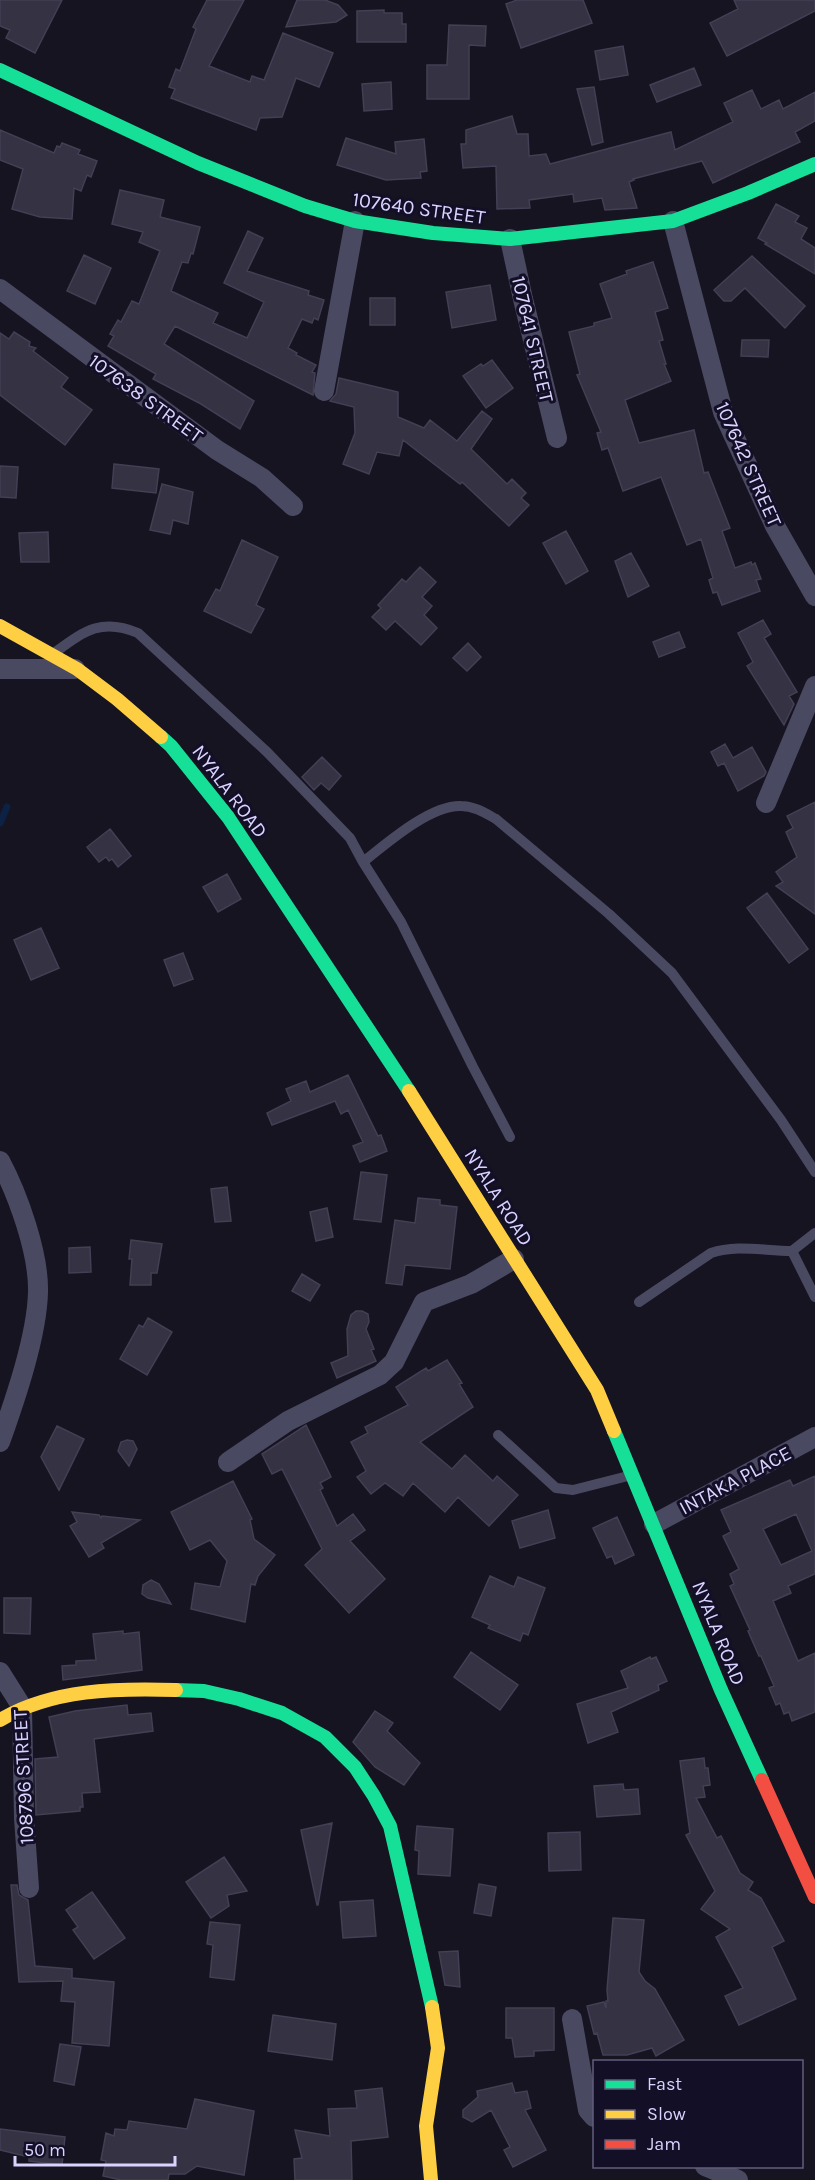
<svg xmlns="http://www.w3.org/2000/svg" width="815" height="2180" font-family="Karla,sans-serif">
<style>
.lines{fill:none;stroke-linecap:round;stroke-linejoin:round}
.stream{stroke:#0d2144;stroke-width:7}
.building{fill:#343243;stroke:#433f54;stroke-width:1.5;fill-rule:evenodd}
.lane{stroke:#4a4962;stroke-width:10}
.street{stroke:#4a4962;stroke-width:20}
.fast{stroke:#16e098;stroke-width:14}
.slow{stroke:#ffcf43;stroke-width:14}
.jam{stroke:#f24e42;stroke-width:14}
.labels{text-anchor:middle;stroke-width:6;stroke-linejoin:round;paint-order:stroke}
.street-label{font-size:20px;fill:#d9d4ff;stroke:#130f26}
</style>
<rect width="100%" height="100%" fill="#161421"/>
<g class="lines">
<path class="stream" d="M0 823 7 807"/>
</g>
<path class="building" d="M0 0H62L35 53 6 38 10 30 0 26Z
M207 0H244L209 66 250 82 252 76 264 80 283 33 333 53 319 87 296 78 282 117 260 118 256 130 171 98 175 89 169 87 176 69 180 71 196 29 193 27Z
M297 0H325L338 5 347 15 336 22 286 27Z
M517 0H583L592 23 521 48 506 4Z
M734 0H815V11L727 56 710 23 738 9Z
M384 10V13H402V24H406V42H357V11Z
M449 25 486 26 485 46 469 45V99H427V65H447Z
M623 46 628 75 600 80 595 51Z
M694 68 701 85 657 102 650 85Z
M391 82 392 109 364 111 362 84Z
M594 87 603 142 592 145 577 89Z
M752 90 761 109 779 100 783 109 815 92V121L795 132 800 142 713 183 702 161 633 179 634 180 629 182 637 208 605 210 602 198 574 202 573 194 529 200 530 208 497 209 496 166 463 168 461 144H466V130L512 116 517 134H528L529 156 546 154 550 164 671 132 675 150 733 122 724 103Z
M0 130 54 153 57 146 60 147 62 143 80 150 78 154 97 161 91 177 87 175 81 191 74 188 72 219 40 217 12 209 23 169 0 160Z
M346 138 396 154 395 142 424 139 427 171 420 172 421 178 386 180 337 165Z
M120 190 164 200 160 217 200 227 193 254 191 253 188 263 182 262 171 291 218 313 213 323 247 338 264 302 224 283 248 231 263 238 247 271 309 291 308 295 324 300 318 320 314 318 312 323 302 319 288 348 297 353 296 355 316 365 312 372 315 373 313 395 175 326 164 344 254 401 240 429 201 404 153 379 156 374 108 346 114 336 110 334 118 320 121 322 132 301 139 304 160 251 139 242 143 232 112 224Z
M776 204 799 216 795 222 807 228 801 239 815 248V274L765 244 767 243 758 238Z
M84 255 111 268 95 304 67 291Z
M752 256 805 306 785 328 745 288 731 301H724L714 290Z
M653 262 668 308 655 312 663 340 659 341 666 364H664L671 381 625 400 639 443 694 430 704 473 708 472 730 528 722 531 735 568 751 562 752 565 755 563 761 579 756 580 760 591 722 605 717 592 713 593 709 580 713 578 701 539 687 545 661 477 623 491 608 448 602 450 597 433 601 432 577 375 580 374 569 332 594 326V323L612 318 600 284 627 274 626 271Z
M490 285 496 320 452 328 446 292Z
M370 298H395V325H370Z
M14 332 30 342 29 346 36 348 33 351 68 378 61 387 92 410 65 445 0 395V333L9 339Z
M742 340H769L768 357 741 356Z
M492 360 513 388 486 408 463 376 481 364 483 366Z
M339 378 398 392V417L424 428 430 420 457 441 482 411 492 419 471 449 507 484 512 479 526 493 521 498 529 505 509 526 462 482 460 484 403 440 399 456 377 452 369 474 343 464 355 433 354 407 330 401 336 394Z
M114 464 159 469 156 493 112 488Z
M0 466 18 467 16 498 0 497Z
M162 484 193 492 188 524 173 520 170 534 150 530Z
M566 531 588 571 566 584 543 543Z
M48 532 49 562H21L19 533Z
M242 540 278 557 256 605 264 609 251 633 204 611 216 589 220 591Z
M631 553 649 586 628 597 615 561Z
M420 567 436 582 422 597 432 606 424 615 437 628 421 645 395 621 386 630 372 617 381 608 378 605 402 579 406 582Z
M763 620 771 634 764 638 797 692 789 696 794 704 784 725 747 666 753 662 738 633Z
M679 632 685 647 659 657 653 642Z
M468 643 481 657 467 671 453 658Z
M725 744 733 758 752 747 766 772 764 776 738 791 724 763 718 766 711 752Z
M322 757 341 776 329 790 321 783 314 790 302 777Z
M815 802V914L776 886 783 882 776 872 797 857 786 832 793 828 787 816Z
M110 829 131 856 118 867 112 859 109 861 106 857 99 862 87 847Z
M227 874 241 899 218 912 203 887Z
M767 893 808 949 789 963 747 908Z
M41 928 59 968 31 980 14 940Z
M183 953 193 979 174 986 164 960Z
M348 1075 378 1136 381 1135 387 1151 360 1162 353 1146 363 1142 348 1110 341 1114 335 1101 272 1125 267 1113 291 1101 286 1089 306 1081 310 1092Z
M361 1172 387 1175 381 1222 354 1219Z
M227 1187 231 1221 215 1222 211 1189Z
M418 1198 440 1200V1205L457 1207 450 1269 405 1265 402 1285 386 1283 395 1220 415 1223Z
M327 1208 333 1237 316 1241 310 1212Z
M131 1240 162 1244 157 1273H151V1285H130L132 1259H129Z
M90 1247 91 1272 69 1273V1248Z
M302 1274 320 1285 310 1301 292 1291Z
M356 1311H362L368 1314 369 1322 366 1329 374 1349 371 1350 376 1361 337 1378 331 1363 348 1356 347 1329 351 1315Z
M148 1318 172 1332 147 1375 120 1359 139 1325 143 1327Z
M447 1360 462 1383 459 1384 473 1407 420 1442 452 1469 465 1455 493 1481 497 1476 518 1495 489 1526 458 1497 445 1512 413 1483 403 1496 385 1483 371 1494 357 1477 366 1471 351 1442 368 1433 365 1427 408 1405 396 1387 426 1368 428 1371Z
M306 1425 331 1477 320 1483 323 1488 320 1490 337 1526 353 1514 365 1530 350 1541 385 1579 349 1613 305 1565 322 1549 282 1469 272 1474 262 1454Z
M57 1426 84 1439 59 1490 41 1457Z
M127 1440 133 1441 137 1449 129 1466 118 1451 121 1442Z
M815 1476V1574L788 1586 791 1593 773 1601 798 1661 815 1653V1712L792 1721 789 1712 784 1714 780 1703 776 1705 769 1688 774 1686 761 1656H759L748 1631 750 1630 730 1586 734 1584 730 1574 739 1569 723 1536 731 1532 721 1510 790 1480 793 1486ZM796 1514 812 1551 781 1565 763 1529Z
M233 1481 252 1519 250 1520 254 1539 275 1555 258 1576 255 1585 251 1584 245 1622 191 1609 195 1583 220 1587 227 1561 210 1540 190 1550 171 1512Z
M548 1510 555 1538 520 1548 512 1521Z
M72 1512 99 1515 101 1518 102 1516 140 1520 101 1543 104 1548 89 1557 70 1526 77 1522Z
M617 1517 634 1555 615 1564 612 1556 607 1558 593 1528Z
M490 1576 514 1587 518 1577 545 1588 528 1635 523 1633 520 1641 488 1628 490 1625 472 1617Z
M151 1580 159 1584 171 1604 148 1598 142 1594 143 1585Z
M4 1598H31L30 1634 4 1633Z
M123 1631V1634L139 1632 142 1670 63 1680 62 1666 76 1665V1661L96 1660 93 1634Z
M471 1652 518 1685 500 1710 454 1677Z
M650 1657 651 1659 656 1657 667 1681 658 1685 659 1690 611 1712 618 1732 588 1743 577 1704 628 1688 621 1671Z
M127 1705 128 1715 151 1713 153 1731 94 1739 100 1792 82 1793 83 1807H80V1811L36 1815 35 1759 58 1757 49 1717 75 1711Z
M375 1711 393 1723 387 1731 420 1763 404 1785 375 1767 353 1742Z
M704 1758 705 1768H708L710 1785 703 1786 705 1797 696 1798 717 1838 721 1836 740 1873 753 1882 748 1890 761 1898 784 1941 772 1947 796 1999 739 2025 725 1996 743 1988 716 1937 730 1929 701 1909 715 1891 686 1835 690 1833 680 1761Z
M623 1784 624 1790 638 1789 640 1814 597 1817 594 1786Z
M332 1823 318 1905H317L301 1830Z
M417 1826 453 1829 450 1876 418 1874 419 1851 415 1850Z
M580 1832 581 1870 549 1871 548 1833Z
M224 1857 247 1891 227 1895 229 1906 211 1918 186 1882Z
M479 1884 496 1887 491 1916 474 1913Z
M11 1885H17L19 1895 28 1900 35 1966 72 1969V1978L114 1982 109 2046 72 2043 75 2002 61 2001 63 1981 19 1982Z
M92 1892 125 1938 94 1959 73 1930 78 1927 66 1910Z
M373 1900 376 1936 343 1938 340 1902Z
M613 1918 644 1920 639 1972 645 1981 655 1989 684 2040 656 2056 652 2048 627 2055H603L597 2033 594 2034 587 2006 604 2002 606 2008V2001H608L607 1990Z
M210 1922 240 1925 234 1980 210 1977 213 1945 207 1944Z
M458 1951 460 1987 445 1985 439 1952Z
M506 2008H554V2050L534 2051V2056L515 2057 512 2038H506Z
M273 2015 336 2024 332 2060 268 2051Z
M60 2044 81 2047 74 2085 54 2081Z
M512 2083 515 2093 527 2091 531 2108 525 2110 546 2150 513 2167 504 2150 510 2147 491 2110 472 2122 463 2117V2110L478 2097 477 2091Z
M382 2088 388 2137 351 2141 352 2180H295L294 2159 302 2158 295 2130 330 2136 328 2109 357 2108 355 2091Z
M195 2099 254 2111 244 2175 197 2166 185 2174H169L168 2180H121L103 2176 106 2161 101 2160 106 2133 114 2136 115 2129 127 2130 129 2121 187 2129Z
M0 2129 65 2137 62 2165 29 2161V2157L0 2150Z"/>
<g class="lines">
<path class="lane" d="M54 653C83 632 101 617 138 633L267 752 350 838 363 862 401 922 473 1067 510 1137
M363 862C387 843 430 805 461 806 474 806 485 813 496 819L609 914 672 973 781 1120 815 1172
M792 1251 815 1297
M639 1302 711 1253C737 1244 764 1251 792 1251L815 1233
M498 1435 556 1488 573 1490 632 1475"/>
<path class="street" d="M673 221 723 412 775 526 815 596
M510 239 523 299 557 438
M0 289 217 450 262 478 293 506
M324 391 355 221
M0 669H75
M766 803 815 686
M0 1161C18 1195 39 1253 38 1292 37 1336 15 1400 0 1442
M228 1462 288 1421 380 1375 394 1362 424 1302 471 1284 514 1259
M654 1524 815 1437
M0 1672 22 1707 24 1818 29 1888
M572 2019 588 2110 594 2117
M705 2166 738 2180"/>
<path class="fast" d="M0 70 198 163 305 206 355 221 433 233 510 239 673 221 748 193 815 164
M161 737 171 746 228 817 409 1091
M614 1431 721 1690 762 1780
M176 1690 204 1691 239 1699 282 1713 325 1737 355 1767 374 1796 390 1826 432 2007"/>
<path class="slow" d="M0 626 77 669 117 699 161 737
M409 1091 597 1390 614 1431
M0 1720C52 1689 117 1688 176 1690
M431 2180 426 2126 438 2048 432 2007"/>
<path class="jam" d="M762 1780 815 1897"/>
</g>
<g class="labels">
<g class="street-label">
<text transform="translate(419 208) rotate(8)" y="7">107640 STREET</text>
<text transform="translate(533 339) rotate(77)" y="7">107641 STREET</text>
<text transform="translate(146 398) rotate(36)" y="7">107638 STREET</text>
<text transform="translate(749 464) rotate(66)" y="7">107642 STREET</text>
<text transform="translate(230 791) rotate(53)" y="7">NYALA ROAD</text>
<text transform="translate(499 1197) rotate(58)" y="7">NYALA ROAD</text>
<text transform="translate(735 1480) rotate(-28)" y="7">INTAKA PLACE</text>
<text transform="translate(719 1633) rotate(68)" y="7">NYALA ROAD</text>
<text transform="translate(23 1777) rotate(-93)" y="7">108796 STREET</text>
</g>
</g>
<rect x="593" y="2060" width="210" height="108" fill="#130f26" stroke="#625e7d" stroke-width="1.5"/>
<rect x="605" y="2080" width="30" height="9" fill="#16e098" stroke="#625e7d" stroke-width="1.5"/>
<text x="647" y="2090" font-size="18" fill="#d9d4ff">Fast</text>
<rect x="605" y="2110" width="30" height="9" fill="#ffcf43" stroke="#625e7d" stroke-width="1.5"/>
<text x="647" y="2120" font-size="18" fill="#d9d4ff">Slow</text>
<rect x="605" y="2140" width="30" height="9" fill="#f24e42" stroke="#625e7d" stroke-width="1.5"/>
<text x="647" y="2150" font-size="18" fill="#d9d4ff">Jam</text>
<path d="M15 2156v9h160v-9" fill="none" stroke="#d9d4ff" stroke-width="3"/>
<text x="24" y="2156" font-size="18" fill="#d9d4ff" stroke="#130f26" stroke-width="4.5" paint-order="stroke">50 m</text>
</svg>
